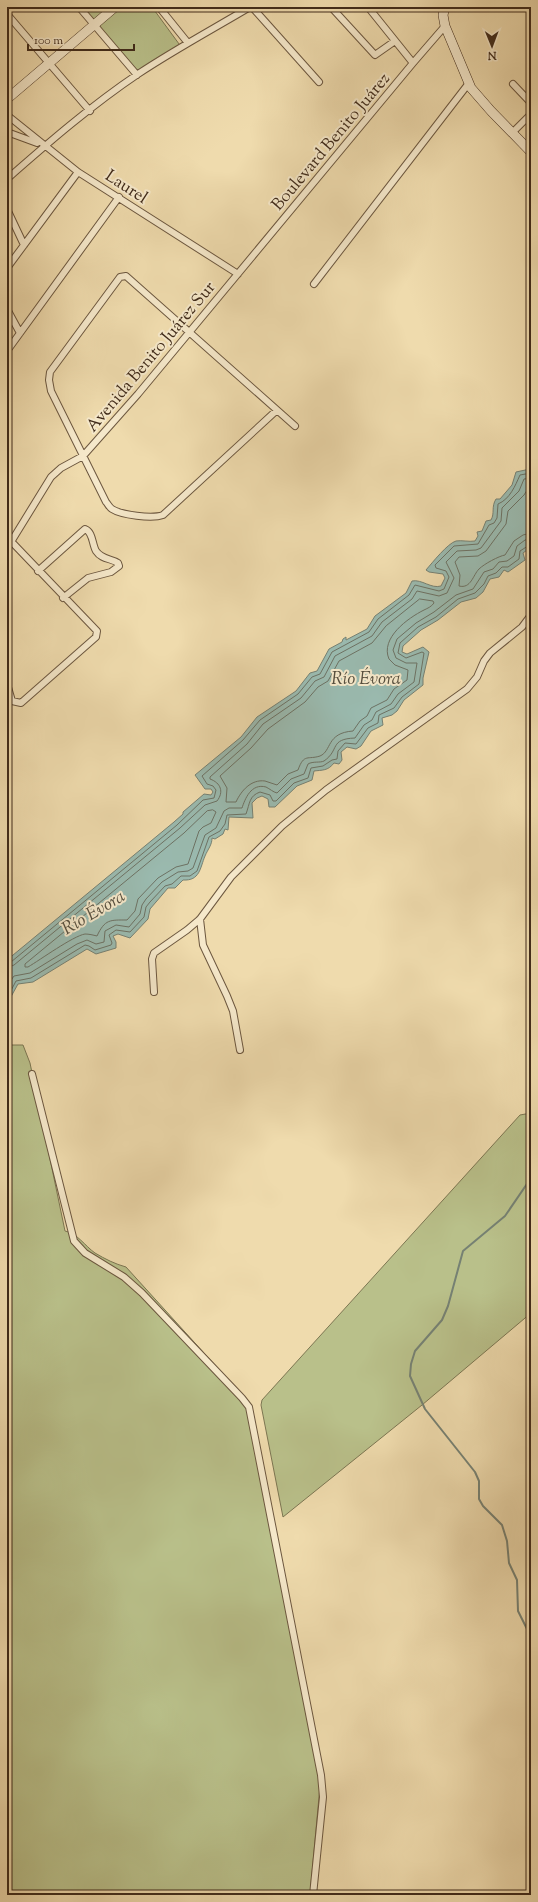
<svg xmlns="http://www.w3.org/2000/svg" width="538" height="1902" font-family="'Sorts Mill Goudy',serif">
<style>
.green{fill:#b9c08a;stroke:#7c7652}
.water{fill:#9abaaf;stroke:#768173}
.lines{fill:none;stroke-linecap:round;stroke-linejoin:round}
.shore{stroke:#6d7264;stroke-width:1}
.stream{stroke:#768173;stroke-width:2}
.street-casing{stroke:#6c573f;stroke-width:8}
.secondary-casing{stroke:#402b1a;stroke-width:10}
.street{stroke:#f5e8ca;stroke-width:6}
.secondary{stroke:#f5e8ca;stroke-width:9}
.labels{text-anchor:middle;stroke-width:4;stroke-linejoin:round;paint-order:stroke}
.street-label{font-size:17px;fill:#402b1a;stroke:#f5e8ca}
.water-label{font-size:18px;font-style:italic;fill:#564f3f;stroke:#f5e8ca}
</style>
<rect width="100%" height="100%" fill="#efdbad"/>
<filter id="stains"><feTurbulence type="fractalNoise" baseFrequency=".005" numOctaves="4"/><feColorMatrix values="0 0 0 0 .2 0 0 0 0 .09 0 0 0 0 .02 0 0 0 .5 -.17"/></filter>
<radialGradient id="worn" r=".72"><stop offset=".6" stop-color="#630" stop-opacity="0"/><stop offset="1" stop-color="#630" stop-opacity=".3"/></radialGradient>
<path class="green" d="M75 7H152L182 48 136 75Z
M7 1045H23L30 1063 65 1231C77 1233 85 1246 95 1253 105 1259 115 1264 126 1267L243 1396 248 1409 321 1775 310 1895H7Z
M531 1113V1313L422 1405 283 1517 261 1405 262 1400 520 1115Z"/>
<path class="water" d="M531 466V547L523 553 525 560 508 572 504 570 499 577 490 579 483 592 476 598 461 602 438 620 421 630 403 646 402 652 407 654 423 647 429 652 423 678V685L404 700 397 711 392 715 382 718 383 725 371 731 361 746 356 749 347 747 341 752 342 760 339 764 334 763C328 771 322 770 314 771L312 780 297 786 275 807H269L268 799 262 796 257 798 252 803 253 818 229 817 228 830 225 829 223 834 215 839 212 838C212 845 208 849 205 856 200 868 200 881 183 880L175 888H168L150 909 148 919 130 938 118 934 113 936 116 942V948L96 954 87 949 33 982 18 984 7 1004V960L174 822 183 814V812L204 794 211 795 213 792 211 789H205L195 775 241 737 257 717 296 691 310 673 317 671 329 649 342 642 343 639 346 637V640L367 629 375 616 406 593 412 581C422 579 431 589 441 586L445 578 443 574 429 572 426 570C432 563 448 543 456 541 461 540 469 542 475 541L478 536 477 532 482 531 486 521 491 520C495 513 491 507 496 499H500L512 485 516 472 530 469Z"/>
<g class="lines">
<path class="shore" d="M531 484 524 495 508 511 506 524 486 551 478 556 459 557 455 562 460 575 459 586C471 589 473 575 479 569 484 564 499 556 505 555L514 541 523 535 531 533
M420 599 433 601 434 603C431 607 428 608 424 610 408 618 380 638 389 659L395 665 408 670 407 680 394 689 387 700 371 708 367 716 360 721 353 731C326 733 332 751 320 756 308 760 304 753 298 770L288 774 277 785C273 784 269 782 265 781 251 779 241 791 236 802H226L227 788 220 776 251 748 268 729 305 702 318 687 328 681 339 661 372 643 386 626Z
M213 810 216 812 211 823 203 827 199 831 188 864 176 867 158 878 138 899 135 911 127 920C110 920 105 919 97 936 93 935 89 934 85 934 73 936 40 960 28 967H25V964L184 833 207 811Z
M7 963 11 962 177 825 203 800 214 798 216 790 213 786 207 784 202 776 243 740 260 720 298 694 312 677 320 674 332 652 369 632 378 619 409 595 415 585 439 591 444 589 449 577 446 571 436 568 435 565 454 546 478 544 489 525 494 523 497 518 498 504C510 499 515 486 520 475L531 473
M7 968 14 965 180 828 205 805 217 801C224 792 221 783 210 779V777L247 744 263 724 301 698 315 681 324 677 335 656 372 636 382 622 412 599 417 591 439 596 447 593 454 578 446 562 457 551 476 550 481 548 501 521 502 508 519 491 524 479 531 478
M7 986 14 976 30 973 77 944 87 940 96 944 104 942 105 931 116 925 129 927 140 914 142 905 146 899 162 882 178 872 188 871 193 868 205 835 216 828 224 811 229 808H242C245 799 251 783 266 787 270 789 273 792 277 793L291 779 304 774 308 764C313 761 320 763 324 761 340 750 329 739 355 738L364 725 372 720 376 712 391 704 398 694 414 682 417 663H406L396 658 393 650 397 639 416 623 434 612 456 595 473 589 484 572 493 569 499 562 507 561 514 556 517 546 525 540 531 539
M7 998 16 981 31 978 85 945 89 946 95 950 111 945 112 943 109 935 116 930 130 932 144 917 146 907 150 902 165 886 172 884 181 876H190L197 871 209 837 220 831 225 824 227 815 246 814C250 803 249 796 260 792L270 795 273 801H276L294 783 308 778 311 768 323 766 332 760 337 759 338 751 345 743 356 744 368 728 378 723 379 715 394 708 402 697 419 684 424 653 422 652 406 658 398 653 400 643 418 627 436 617 458 599 475 593 484 584 488 576 496 573 502 567H508L519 559 520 551 531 544"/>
<path class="stream" d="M531 1178 505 1216 463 1251 448 1306 442 1320 415 1351 411 1364 410 1376 425 1409 475 1472 479 1481V1499L483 1506 502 1525 507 1541 509 1563 517 1580 518 1611 531 1637
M531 1683 529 1697 531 1719"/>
<g class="street-casing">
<path id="street" d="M79 7 137 75
M159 7 188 43
M252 7 319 82
M331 7 375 55 395 41
M368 7 413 63
M7 14 90 111
M513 84 531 103
M7 115 78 172 238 274
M7 132 37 143
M512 133 531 114
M7 179C49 142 92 105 138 74 174 50 213 29 250 7
M7 209 24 245
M7 268 78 172
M314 284 469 83
M7 309 20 333
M7 351 119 197
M277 410 163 515C152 519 121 515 112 509 109 507 108 504 106 502L51 391 49 380 50 372 120 277 126 276 277 410 295 426
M7 537 97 631 96 637 21 703 12 701 7 684
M11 542 51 477 61 468 83 456 138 394 413 63 445 26
M38 571 85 529C93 532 92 544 96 551 102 560 111 558 118 563L119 566 111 572 88 578 63 598
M200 919 203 945 227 996 233 1011 240 1050
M154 992 152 959 154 953 187 930 200 919 231 877 282 826 326 790 467 689 477 677 484 661 490 653 522 627 531 615
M32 1074 74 1241 85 1253 124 1277 142 1293 242 1398 249 1407 321 1775 323 1797 313 1895"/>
</g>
<g class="secondary-casing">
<path id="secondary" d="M445 7 443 15 445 26 471 88 491 111 531 152
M7 99 115 7"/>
</g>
<use href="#street" class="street"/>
<use href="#secondary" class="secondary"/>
</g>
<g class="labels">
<g class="street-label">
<text transform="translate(330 141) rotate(-50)" y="6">Boulevard Benito Juárez</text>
<text transform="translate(127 186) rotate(33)" y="6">Laurel</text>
<text transform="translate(150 356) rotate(-50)" y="6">Avenida Benito Juárez Sur</text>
</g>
<g class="water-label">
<text x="366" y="684">Río Évora</text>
<text transform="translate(93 912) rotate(-31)" y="6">Río Évora</text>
</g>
</g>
<rect width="538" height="1902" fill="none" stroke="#efdbad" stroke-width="24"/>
<rect x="8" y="8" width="522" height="1886" fill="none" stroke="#402b1a" stroke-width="2"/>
<rect x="12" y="12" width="514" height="1878" fill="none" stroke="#402b1a"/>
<g transform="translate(492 46) rotate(179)" stroke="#f5e8ca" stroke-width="3" paint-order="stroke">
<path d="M0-3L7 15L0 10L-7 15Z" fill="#402b1a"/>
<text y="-6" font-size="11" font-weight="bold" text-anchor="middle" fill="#402b1a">N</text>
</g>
<path d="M28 44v6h106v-6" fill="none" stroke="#402b1a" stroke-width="2"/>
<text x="34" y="44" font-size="12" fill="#402b1a" stroke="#f5e8ca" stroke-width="3" paint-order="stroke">100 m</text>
<rect width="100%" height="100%" filter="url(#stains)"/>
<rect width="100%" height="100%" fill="url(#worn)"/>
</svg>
